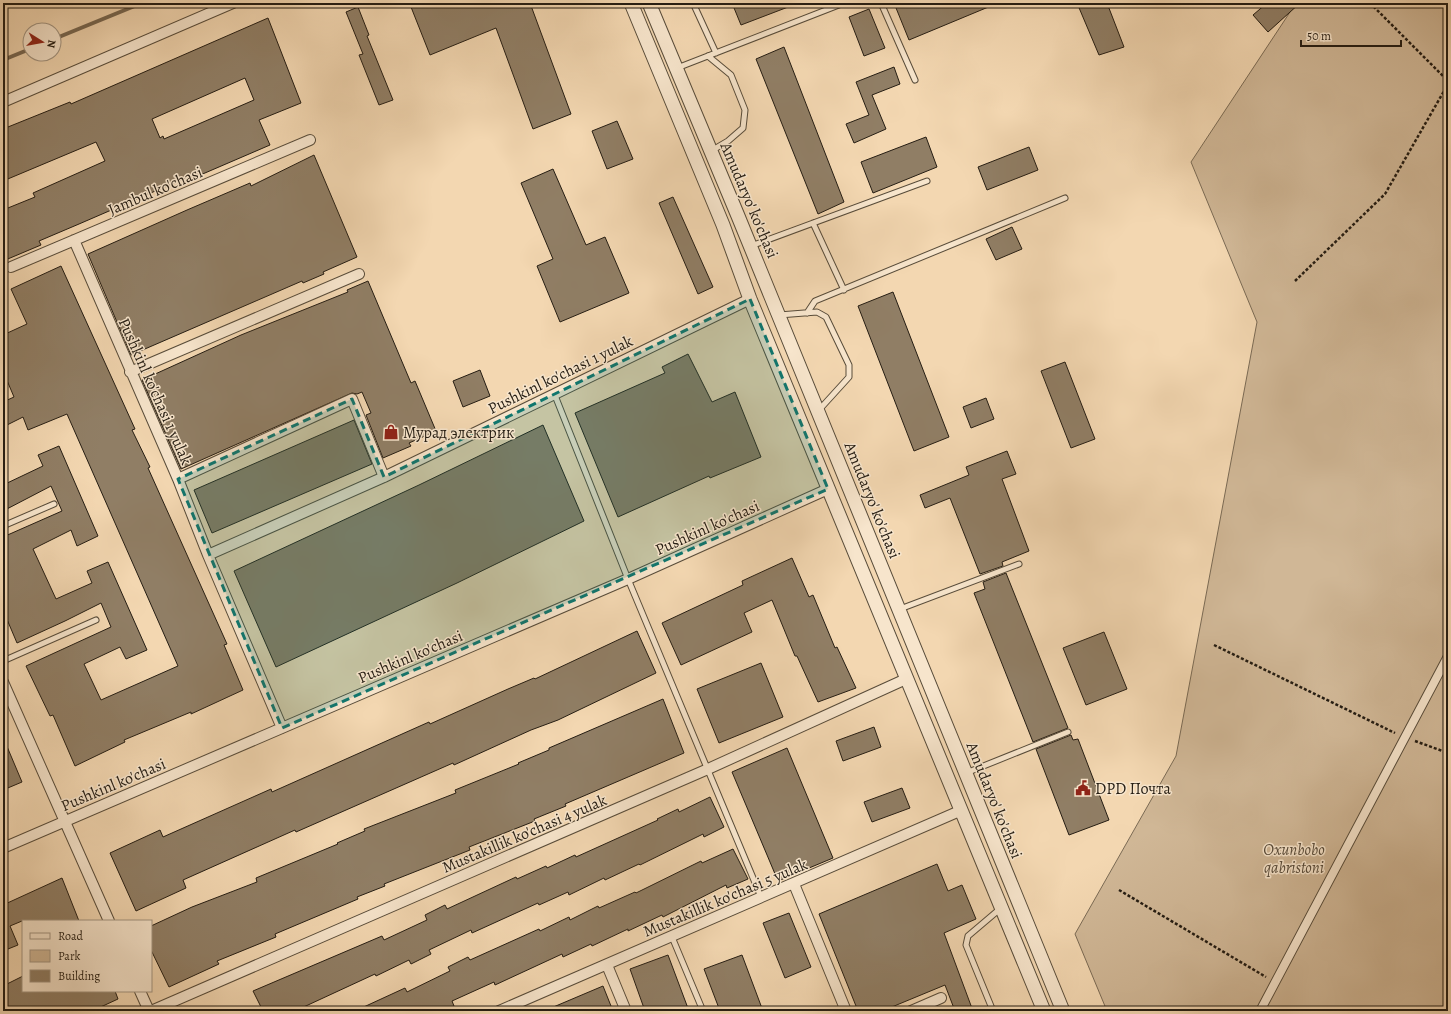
<svg xmlns="http://www.w3.org/2000/svg" width="1451" height="1014" font-family="Alegreya,serif">
<style>
.green{fill:#d0b796;stroke:#7a6a54}
.lines{fill:none;stroke-linecap:round;stroke-linejoin:round}
.stream{stroke:#776751;stroke-width:4}
.building{fill:#907e65;stroke:#251d13;fill-rule:evenodd}
.service-casing{stroke:#584c3a;stroke-width:7}
.pedestrian-casing{stroke:#584c3a;stroke-width:10}
.minor-casing{stroke:#584c3a;stroke-width:12}
.tertiary-casing{stroke:#584c3a;stroke-width:15}
.path{stroke:#251d13;stroke-width:2.5;stroke-dasharray:3 2;stroke-linecap:butt}
.service{stroke:#f7e5cc;stroke-width:5}
.pedestrian{stroke:#f7e5cc;stroke-width:8}
.minor{stroke:#f7e5cc;stroke-width:10}
.tertiary{stroke:#f7e5cc;stroke-width:13}
.marked{fill:#0f766e;fill-opacity:0.2;stroke:#0f766e;stroke-width:3;stroke-dasharray:8 5;stroke-linejoin:round}
.labels{text-anchor:middle;stroke-width:3;stroke-linejoin:round;paint-order:stroke}
.street-label{font-size:16px;fill:#251d13;stroke:#f7e5cc}
.poi-label{font-size:16px;fill:#251d13;stroke:#f7e5cc;text-anchor:start}
.park-label{font-size:16px;font-style:italic;fill:#584b3a;stroke:#f7e5cc}
</style>
<rect width="100%" height="100%" fill="#f3d7b1"/>
<filter id="stains"><feTurbulence type="fractalNoise" baseFrequency=".005" numOctaves="4"/><feColorMatrix values="0 0 0 0 .2 0 0 0 0 .09 0 0 0 0 .02 0 0 0 .5 -.17"/></filter>
<radialGradient id="worn" r=".72"><stop offset=".6" stop-color="#630" stop-opacity="0"/><stop offset="1" stop-color="#630" stop-opacity=".3"/></radialGradient>
<path class="green" d="M1296 3H1448V1011H1107L1075 934 1176 756 1257 322 1191 162Z"/>
<g class="lines">
<path class="stream" d="M54 39 142 3
M3 60 30 49"/>
</g>
<path class="building" d="M420 3H530L571 114 533 129 496 28 430 55 411 7Z
M732 3H796V4L741 25Z
M894 3H998L909 40Z
M1077 3H1107L1124 47 1099 55Z
M1267 3H1300L1268 32 1253 15Z
M358 7 369 35 367 36 393 100 379 105 359 55 363 54 346 12Z
M869 9 885 48 864 56 849 17Z
M268 18 301 103 259 120 270 145 191 179 190 176 79 224 39 241 41 245 3 261V210L35 197 33 193 105 161 96 142 3 181V129L70 102 71 104ZM245 78 254 100 164 139 163 136 160 138 152 119Z
M784 47 844 202 818 214 756 59Z
M894 67 900 84 872 95 886 129 854 143 846 124 869 115 856 82Z
M617 121 633 159 607 169 592 131Z
M926 137 937 167 873 193 861 162Z
M1029 147 1038 170 987 190 978 167Z
M314 155 357 257 323 272 324 274 303 283 302 281 272 294 131 355 88 254 187 210 250 183 251 186Z
M553 169 586 245 605 237 629 293 560 322 537 266 553 259 521 183Z
M673 197 713 287 698 294 659 203Z
M1012 227 1022 249 996 260 986 239Z
M61 266 135 429 132 430 150 467 148 468 227 644 224 645 243 690 191 714V712L124 740 125 742 75 766 53 715 50 716 26 666 111 627 101 603 65 621 17 643 3 610V537L62 511 51 486 3 511V485L43 466 38 455 59 446 98 536 77 546 71 530 33 549 56 599 92 583 87 571 108 562 147 650 126 659 120 647 84 664 101 700 178 666 67 414 28 430 23 417 3 427V402L14 397 3 371V335L27 324 11 289Z
M368 281 411 383 415 381 436 431 409 443 411 446 383 458 366 415 371 413 362 392 357 394 352 393 181 469 142 380 241 335 348 292 347 290Z
M893 292 949 437 914 451 858 306Z
M688 354 712 402 735 392 761 457 710 478 709 476 618 517 575 413 665 373 662 367Z
M1065 362 1095 439 1071 448 1041 371Z
M480 370 490 396 463 407 453 381Z
M986 398 994 419 971 428 963 407Z
M354 420 372 464 212 533 194 490Z
M543 425 584 521 457 583 276 667 234 571 419 485Z
M1007 451 1016 474 1002 479 1029 551 1002 562 1003 566 980 574 950 498 925 508 920 495 969 475 966 467Z
M792 558 809 597 813 595 835 648 837 647 856 688 818 702 797 656H795L772 600 744 613 752 632 681 665 662 623 743 585 742 581Z
M1006 573 1068 728 1033 742 974 593 985 589 983 582Z
M637 631 656 673 558 720 531 730 454 765 453 763 296 832 295 830 183 880 186 888 136 911 110 853 160 830 163 837 271 789 272 792 429 722 430 724 508 689 534 678 535 679Z
M1104 632 1127 689 1086 705 1063 648Z
M761 663 783 717 719 743 697 689Z
M663 699 684 753 565 804 566 806 534 819 535 821 469 847 470 850 384 884 385 886 357 897 358 899 275 934 276 937 217 961 219 964 169 987 151 950V926L192 907 257 882 256 878 338 844 337 843 365 831 364 829 456 793 455 790 519 764 518 763 549 750V748Z
M874 727 881 747 843 761 836 741Z
M1071 735 1073 740 1078 739 1109 820 1069 835 1036 749Z
M3 737 22 782 3 790Z
M787 748 833 858 778 881 732 772Z
M902 788 910 808 872 822 864 802Z
M710 797 724 827 704 837 703 834 640 865 639 864 605 880 604 878 569 895 568 892 539 905 538 903 472 933 471 930 429 950 431 954 411 964 409 960 376 976 375 974 295 1011H263L253 991 382 936 384 940 427 920 425 915 445 905 447 909 516 877 517 879 546 866 547 868 575 855 576 857 658 820 657 819 678 809 679 812Z
M733 849 748 879 727 888 726 885 663 917 662 915 628 931V929L592 946 591 944 563 957 562 954 495 985 494 982 452 1001 454 1006 444 1011H355L405 988 407 992 450 971 448 967 468 957 470 960 539 929 540 931 569 917 570 920 598 906 599 908 635 892 636 893 701 861 702 863Z
M937 864 948 891 962 885 976 919 944 933 973 1011H955L945 985 887 1009 888 1011H858L819 914Z
M62 878 79 921H22L10 926 18 945 3 951V905Z
M789 913 811 967 785 978 763 923Z
M668 955 689 1011H645L630 969Z
M742 955 763 1011H720L704 969Z
M23 976V991H115L118 999 92 1011H3V986Z
M603 986 613 1011H544L577 997Z"/>
<g class="lines">
<g class="service-casing">
<path id="service" d="M693 3 716 53
M881 3 915 80
M708 56 731 75 745 110 743 128 728 141 711 151
M677 68 844 3
M813 223 844 290
M751 246 927 181
M807 313 815 301 1065 198
M779 315 817 312 826 317 849 365V377L819 410
M554 393 628 579 761 897
M3 526 54 504
M900 609 1019 564
M3 661 96 620
M966 773 1068 732
M672 937 703 1011
M993 1011 966 945 968 936 1001 908"/>
</g>
<g class="pedestrian-casing">
<path id="pedestrian" d="M1260 1011 1448 656"/>
</g>
<g class="minor-casing">
<path id="minor" d="M3 102 233 3
M74 240 178 479 208 555 282 728
M11 267 310 140
M130 372 359 274
M178 479 352 399 384 477
M208 555 384 477 750 299
M3 682 109 921
M3 848 628 579 828 489
M794 884 846 1011
M607 965 626 1011
M140 991 149 1011
M151 1011 708 769 906 679
M499 1011 962 810
M911 1011 941 998"/>
</g>
<g class="tertiary-casing">
<path id="tertiary" d="M631 3 723 225 750 299 1044 1011
M649 3 738 216 1063 1011"/>
</g>
<path class="path" d="M1370 3 1448 81
M1295 281 1385 194 1448 84
M1214 645 1395 733
M1415 741 1448 753
M1119 890 1266 977"/>
<use href="#service" class="service"/>
<use href="#pedestrian" class="pedestrian"/>
<use href="#minor" class="minor"/>
<use href="#tertiary" class="tertiary"/>
</g>
<path class="marked" d="M750 299 828 489 282 728 178 479 352 399 384 477Z"/>
<defs>
<g id="shop-bare" transform="scale(1.2)"><path d="M-5-2.5h2.3a2.7 3.5 0 0 1 5.4 0H5L5.5 6h-11ZM-1.5-2.5h3a1.5 2.3 0 0 0-3 0Z" fill="#8f2418" stroke="#f7e5cc" stroke-width="2.5" paint-order="stroke"/></g>
<g id="civic-bare" transform="scale(1.2)"><path d="M-.6-6.5H3V-4.5H.6V-3L4-1V1h2V6H-6V1h2V-1L-.6-3ZM-1.2 2.5V6h2.4V2.5Z" fill="#8f2418" stroke="#f7e5cc" stroke-width="2.5" paint-order="stroke"/></g>
</defs>
<g fill-rule="evenodd">
<use href="#shop-bare" x="391" y="432"/>
<use href="#civic-bare" x="1083" y="788"/>
</g>
<g class="labels">
<g class="street-label">
<text transform="translate(155 190) rotate(-23)" y="6">Jambul ko'chasi</text>
<text transform="translate(750 200) rotate(67)" y="6">Amudaryo' ko'chasi</text>
<text transform="translate(560 374) rotate(-26)" y="6">Pushkinl ko'chasi 1 yulak</text>
<text transform="translate(156 391) rotate(66)" y="6">Pushkinl ko'chasi 1 yulak</text>
<text transform="translate(873 500) rotate(68)" y="6">Amudaryo' ko'chasi</text>
<text transform="translate(707 527) rotate(-24)" y="6">Pushkinl ko'chasi</text>
<text transform="translate(410 656) rotate(-23)" y="6">Pushkinl ko'chasi</text>
<text transform="translate(113 784) rotate(-23)" y="6">Pushkinl ko'chasi</text>
<text transform="translate(995 800) rotate(68)" y="6">Amudaryo' ko'chasi</text>
<text transform="translate(524 833) rotate(-23)" y="6">Mustakillik ko'chasi 4 yulak</text>
<text transform="translate(725 897) rotate(-23)" y="6">Mustakillik ko'chasi 5 yulak</text>
</g>
<g class="poi-label">
<text x="403" y="438">Мурад электрик</text>
<text x="1095" y="794">DPD Почта</text>
</g>
<g class="park-label">
<text x="1294" y="855">Oxunbobo<tspan x="1294" dy="18">qabristoni</tspan></text>
</g>
</g>
<rect width="1451" height="1014" fill="none" stroke="#f3d7b1" stroke-width="16"/>
<rect x="4" y="4" width="1443" height="1006" fill="none" stroke="#251d13" stroke-width="2"/>
<rect x="8" y="8" width="1435" height="998" fill="none" stroke="#251d13"/>
<rect x="22" y="920" width="130" height="72" fill="#f7e5cc" stroke="#a39582"/>
<rect x="30" y="933" width="20" height="6" fill="#f7e5cc" stroke="#a39582"/>
<text x="58" y="940" font-size="12" fill="#251d13">Road</text>
<rect x="30" y="950" width="20" height="12" fill="#d0b796" stroke="#a39582"/>
<text x="58" y="960" font-size="12" fill="#251d13">Park</text>
<rect x="30" y="970" width="20" height="12" fill="#907e65" stroke="#a39582"/>
<text x="58" y="980" font-size="12" fill="#251d13">Building</text>
<g transform="translate(42 42) rotate(101)"><circle r="19" fill="#f7e5cc" stroke="#a39582"/>
<path d="M0-3L7 15L0 10L-7 15Z" fill="#8f2418"/>
<text y="-6" font-size="11" font-weight="bold" text-anchor="middle" fill="#251d13">N</text>
</g>
<path d="M1301 40v6h100v-6" fill="none" stroke="#251d13" stroke-width="2"/>
<text x="1307" y="40" font-size="12" fill="#251d13" stroke="#f7e5cc" stroke-width="3" paint-order="stroke">50 m</text>
<rect width="100%" height="100%" filter="url(#stains)"/>
<rect width="100%" height="100%" fill="url(#worn)"/>
</svg>
